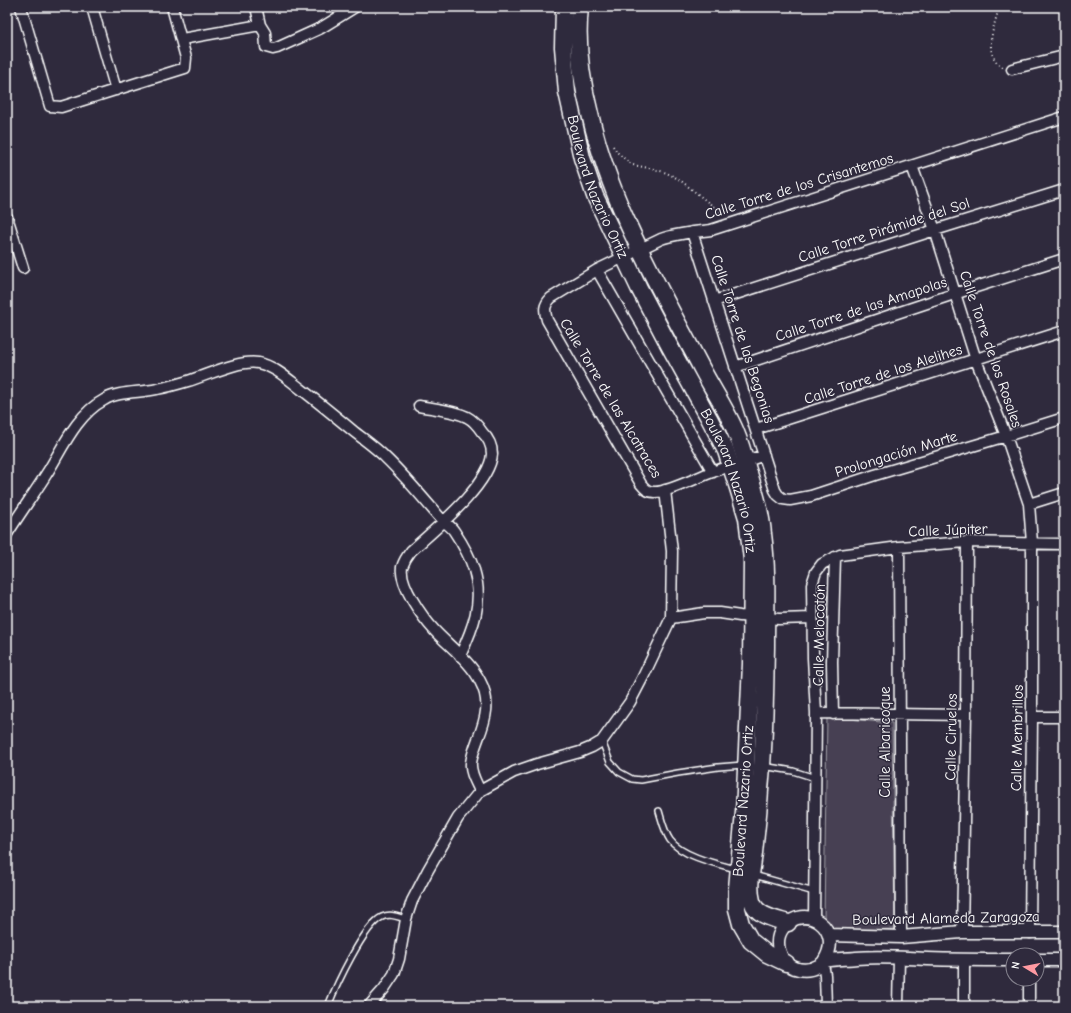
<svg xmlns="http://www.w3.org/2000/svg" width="1071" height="1013" font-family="'Comic Neue',sans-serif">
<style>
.green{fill:#464152;stroke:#a2a0a8}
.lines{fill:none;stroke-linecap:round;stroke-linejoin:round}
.service-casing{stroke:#fff;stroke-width:8}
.minor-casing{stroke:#fff;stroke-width:13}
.tertiary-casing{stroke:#fff;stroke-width:15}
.primary-casing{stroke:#fff;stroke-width:19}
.path{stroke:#fff;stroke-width:2;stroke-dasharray:1 3;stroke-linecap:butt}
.service{stroke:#2f2a3d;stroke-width:5}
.minor{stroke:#2f2a3d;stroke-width:10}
.tertiary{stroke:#2f2a3d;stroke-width:12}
.primary{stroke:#2f2a3d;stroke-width:16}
.labels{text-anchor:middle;stroke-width:3;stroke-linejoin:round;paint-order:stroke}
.street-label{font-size:15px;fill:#fff;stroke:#2f2a3d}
</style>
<rect width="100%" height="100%" fill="#2f2a3d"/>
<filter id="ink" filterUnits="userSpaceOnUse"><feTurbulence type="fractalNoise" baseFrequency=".025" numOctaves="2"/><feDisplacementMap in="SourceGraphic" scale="8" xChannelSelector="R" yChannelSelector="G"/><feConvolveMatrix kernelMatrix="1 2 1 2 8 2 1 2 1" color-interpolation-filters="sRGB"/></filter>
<g filter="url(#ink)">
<path class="green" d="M827 717 892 723 895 929 837 931 824 920Z"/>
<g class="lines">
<g class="service-casing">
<path id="service" d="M602 741 610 762 619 772 632 779 641 780 678 773 718 767 743 765
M763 766 793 771 815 778
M659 811C662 821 664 831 670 840 681 856 717 864 736 869
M754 875 814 892
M328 1006C336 986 364 925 382 917 391 913 398 917 406 919"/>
</g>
<g class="minor-casing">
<path id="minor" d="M21 7 50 106 61 107 185 68 186 58 172 7
M92 7 116 90
M256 7 260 25 265 33 266 47 273 49 277 48 321 28 355 7
M182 39 260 25
M1012 69 1064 56
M912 166 935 230 976 360 1006 436 1029 504 1032 543V717L1030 933
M7 217 23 268
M692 232 775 490 778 495 783 499 790 500 811 496 875 475 1006 436 1064 418
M597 270 713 472
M714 301 935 230 1064 190
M735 367 954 294 1064 259
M419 406C435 409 452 410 467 417 473 420 478 426 482 432 488 438 492 445 492 454 490 485 434 530 411 551 407 556 404 561 402 567 399 585 423 618 435 631 449 646 471 662 480 681 491 701 486 719 478 739 475 747 472 755 471 763 470 773 476 782 480 791
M756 429 1064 331
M764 455C747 461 729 466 712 472 698 477 667 493 654 492 648 492 645 489 641 484L547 320C544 310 544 305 551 298L597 270 661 239C677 233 694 232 711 230L1064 117
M1029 504 1064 493
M7 534C20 513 34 494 47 473 62 449 77 414 104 400 118 391 140 393 157 389 167 387 178 384 188 381 208 375 238 360 258 363 274 366 288 379 301 389 318 402 335 416 352 430 363 439 375 447 385 457 405 476 423 498 441 519 445 523 451 526 454 531 462 543 470 556 474 570 484 602 473 628 460 656
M899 547 901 937
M671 618 704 613H720L740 616 779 619 812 618
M816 713 966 715
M833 714 832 662 835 557
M1032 717H1064
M814 919 816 713 813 658 812 584 816 572 822 564 840 555 899 547 967 542 1064 544
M962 932 966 715 967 542
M964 960V1006
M819 965 824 969 825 975 826 1006
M1029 979V1006
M369 1006 384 989 394 974 399 959 406 919 412 901 428 870 458 818 480 791 514 772 537 764 580 752 592 747 602 741 630 702 643 677 671 618 672 551 665 490
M898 1006 899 958"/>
</g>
<g class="tertiary-casing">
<path id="tertiary" d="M829 935 901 937 962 932H1064
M1037 960H1064
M824 961C845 929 805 901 783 928 773 941 779 963 795 968 803 971 811 970 818 966 821 965 823 962 825 961 832 959 848 959 856 958 880 956 904 958 928 959 956 960 985 960 1013 960"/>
</g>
<g class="primary-casing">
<g id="primary">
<path id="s1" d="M564 7 563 47 567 92 582 158 595 196 639 288 670 347 709 418 726 451 738 488 747 518 752 560 751 664 744 812 737 888V909L741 924 751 941 767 954 786 963"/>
<path d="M580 7C576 43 581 79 590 114 611 206 659 287 702 369 713 390 726 409 735 430 740 442 744 455 747 467 754 489 761 511 763 534 768 571 766 609 766 647 765 694 765 742 760 789 759 810 756 832 754 853 752 869 748 886 752 901 756 916 775 919 788 923"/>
</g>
</g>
<path class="path" d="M999 7C995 26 981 54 1003 67
M613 146 618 153 627 161 633 165 654 169 667 173 680 180 724 215"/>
<use href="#service" class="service"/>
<use href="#minor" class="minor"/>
<use href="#tertiary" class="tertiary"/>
<use href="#primary" class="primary"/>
</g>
</g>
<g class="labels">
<g class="street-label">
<text transform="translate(799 186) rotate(-17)" y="5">Calle Torre de los Crisantemos</text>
<text dy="5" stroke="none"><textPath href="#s1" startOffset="185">Boulevard Nazario Ortiz</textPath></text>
<text transform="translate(884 230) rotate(-18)" y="5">Calle Torre Pirámide del Sol</text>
<text transform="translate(861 309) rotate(-18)" y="5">Calle Torre de las Amapolas</text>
<text transform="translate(743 339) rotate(72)" y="5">Calle Torre de las Begonias</text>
<text transform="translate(991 349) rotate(71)" y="5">Calle Torre de los Rosales</text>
<text transform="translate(883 374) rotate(-18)" y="5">Calle Torre de los Alelihes</text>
<text transform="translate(611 398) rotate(59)" y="5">Calle Torre de las Alcatraces</text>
<text transform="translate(896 454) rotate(-17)" y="5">Prolongación Marte</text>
<text dy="5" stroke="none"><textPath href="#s1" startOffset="509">Boulevard Nazario Ortiz</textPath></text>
<text transform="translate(948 530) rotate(-2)" y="5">Calle Júpiter</text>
<text transform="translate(819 635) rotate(-89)" y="5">Calle Melocotón</text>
<text transform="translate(951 737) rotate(-89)" y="5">Calle Ciruelos</text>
<text transform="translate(1017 738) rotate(-89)" y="5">Calle Membrillos</text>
<text transform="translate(885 742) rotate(-90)" y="5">Calle Albaricoque</text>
<text transform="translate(743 801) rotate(-86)" y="5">Boulevard Nazario Ortiz</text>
<text transform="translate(946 918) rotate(-1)" y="5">Boulevard Alameda Zaragoza</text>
</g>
</g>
<rect width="1071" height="1013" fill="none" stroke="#2f2a3d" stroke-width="24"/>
<rect x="12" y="12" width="1047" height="989" fill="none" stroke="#fff" stroke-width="1.5" filter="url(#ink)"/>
<g transform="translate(1025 967) rotate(280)"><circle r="19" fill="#2f2a3d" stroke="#827f8b"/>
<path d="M0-3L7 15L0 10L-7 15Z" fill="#ff9aa2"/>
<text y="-6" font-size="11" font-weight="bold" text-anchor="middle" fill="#ffffff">N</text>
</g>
</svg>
